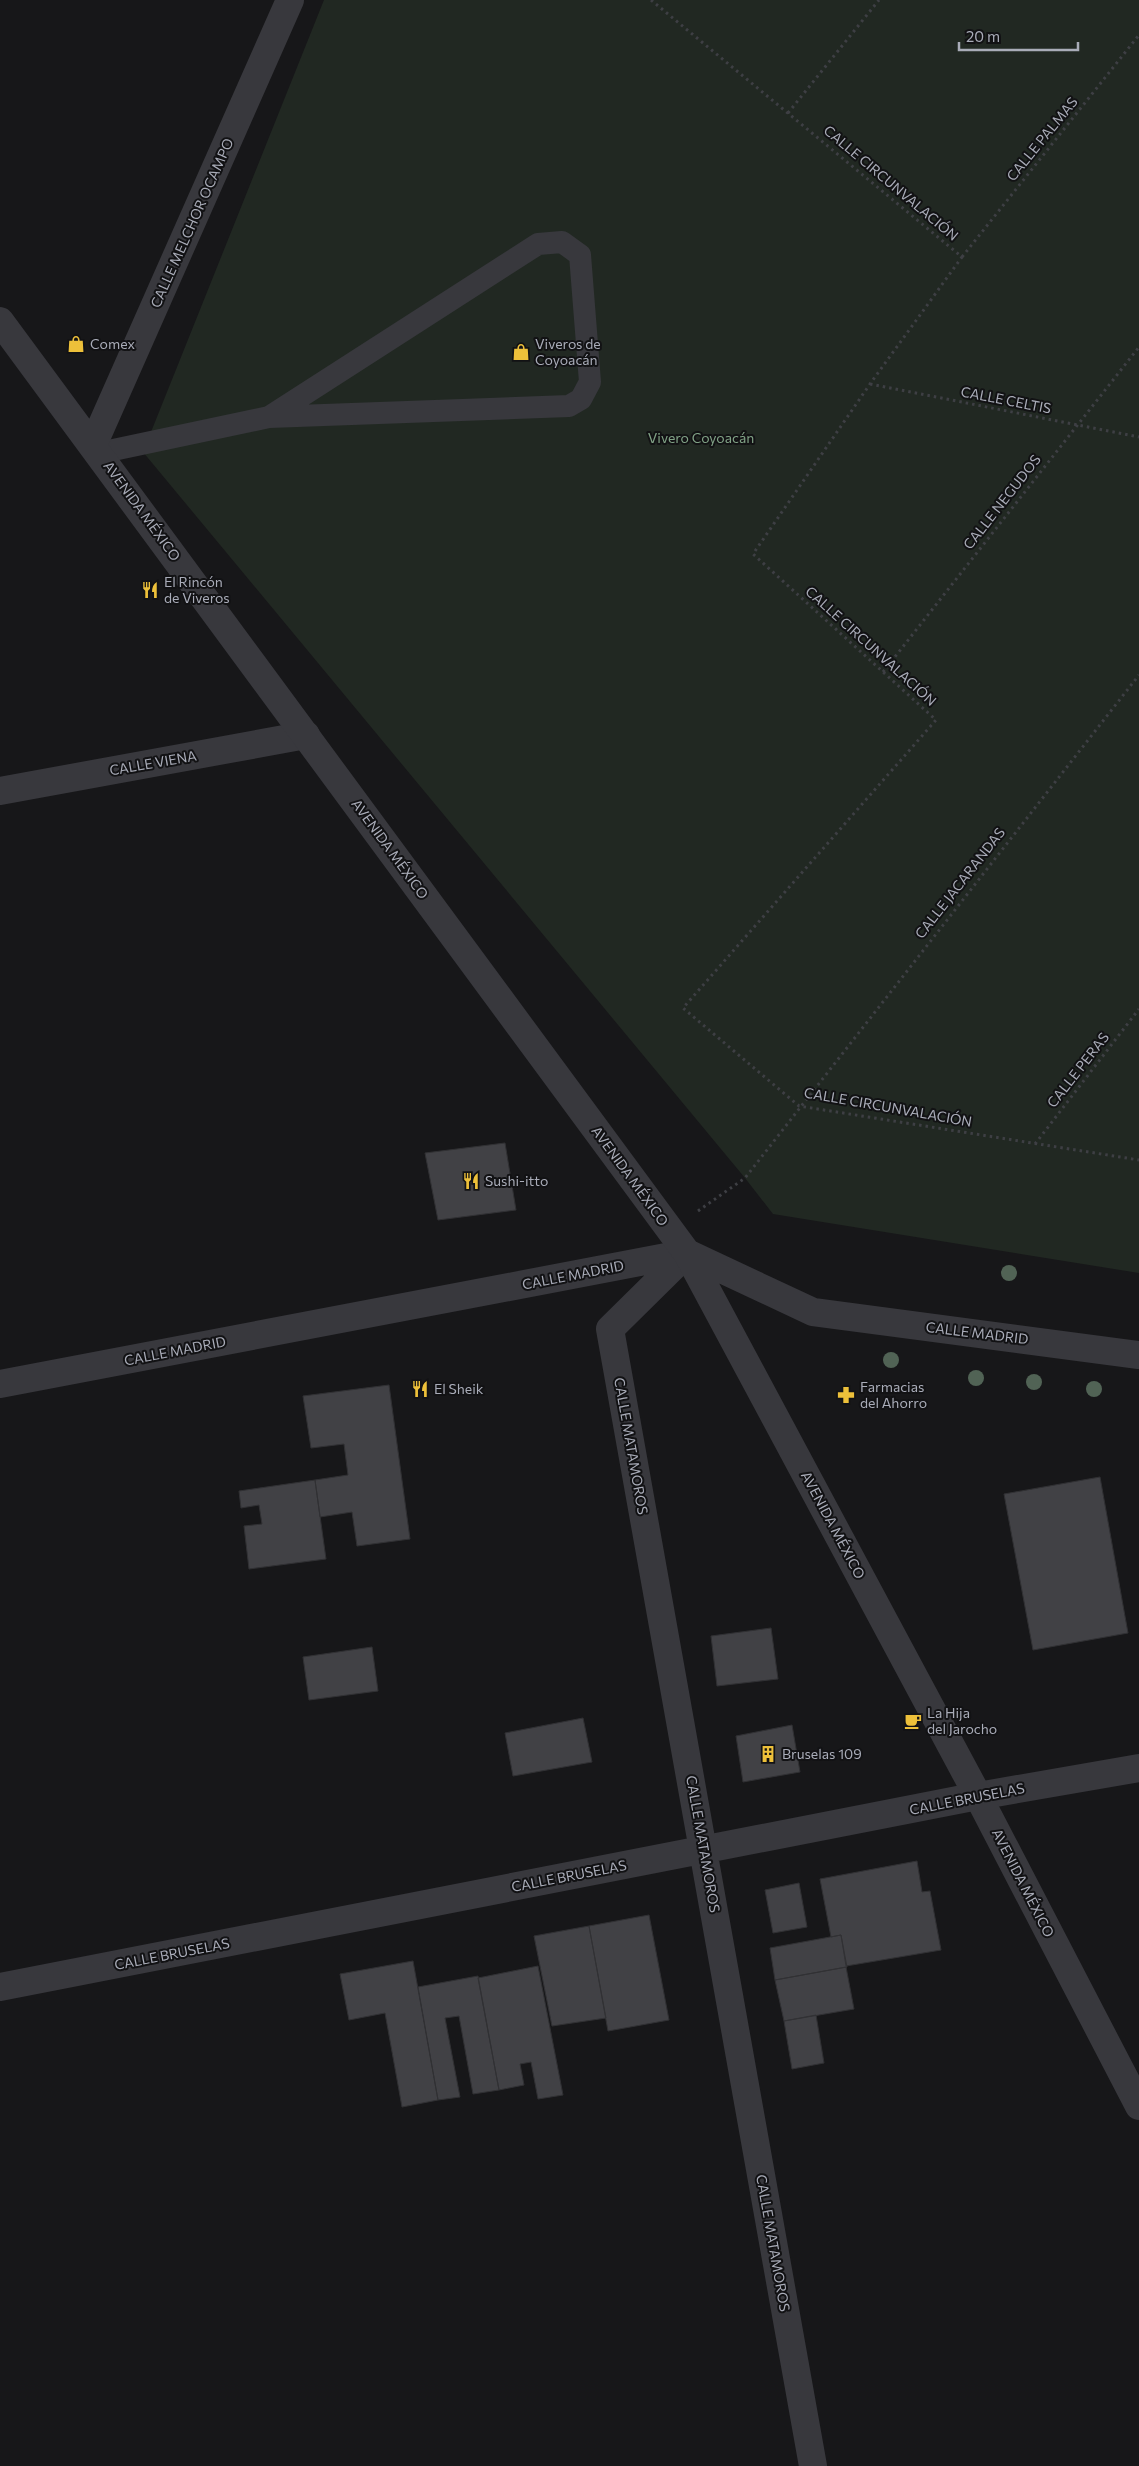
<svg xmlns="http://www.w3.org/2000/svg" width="1139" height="2466" font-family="Commissioner,sans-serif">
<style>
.green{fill:#212822}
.building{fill:#414145;stroke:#313134}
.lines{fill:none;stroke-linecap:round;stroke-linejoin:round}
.path{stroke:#3e3f44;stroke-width:3;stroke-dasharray:2.5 4;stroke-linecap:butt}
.service{stroke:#38383d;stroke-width:22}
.minor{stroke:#38383d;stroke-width:28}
.tertiary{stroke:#38383d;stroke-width:28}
.tree{fill:#516355}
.labels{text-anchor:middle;stroke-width:4;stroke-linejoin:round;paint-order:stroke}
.street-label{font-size:14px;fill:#a9acb8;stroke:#121214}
.poi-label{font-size:14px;fill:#a9acb8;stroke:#121214;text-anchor:start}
.park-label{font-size:14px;fill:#81a286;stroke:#121214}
</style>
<rect width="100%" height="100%" fill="#171719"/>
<path class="green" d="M324 0H1139V1273L773 1214 745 1178 143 452Z"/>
<path class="building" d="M505 1143 516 1210 438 1220 425 1153Z
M389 1385 410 1539 357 1546 352 1512 320 1517 315 1480 348 1475 344 1444 311 1448 303 1396Z
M1100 1477 1128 1633 1033 1650 1004 1494Z
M315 1480 326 1559 249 1569 244 1526 262 1524 259 1505 241 1508 239 1491Z
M771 1628 778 1679 717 1686 711 1636Z
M372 1647 378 1691 309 1700 303 1657Z
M583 1718 592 1762 513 1776 505 1733Z
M792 1725 800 1772 743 1782 736 1736Z
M917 1861 922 1892 930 1891 941 1950 846 1966 841 1935 831 1937 820 1879Z
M799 1883 807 1927 773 1933 765 1890Z
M649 1915 669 2020 608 2031 589 1926Z
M589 1926 606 2018 552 2026 534 1936Z
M841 1935 847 1967 775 1980 770 1948Z
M413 1961 438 2100 402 2107 385 2013 349 2020 340 1974Z
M538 1966 563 2095 538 2099 531 2062 520 2064 524 2085 499 2090 478 1978Z
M846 1967 854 2009 784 2021 775 1980Z
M478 1976 499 2090 473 2094 459 2016 445 2018 460 2097 438 2100 418 1987Z
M816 2015 824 2063 792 2069 784 2021Z"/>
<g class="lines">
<path class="path" d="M651 0 962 257 870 384 753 554 936 720 683 1008 799 1106 1139 1160
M788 113 879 0
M962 257 1139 35
M870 384 1139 437
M883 672 1139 347
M1035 1144 1139 1009
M698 1211 745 1178 1139 675"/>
<path class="service" d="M99 453 269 417 569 406 581 399 590 382 580 255 562 242 538 244 269 417"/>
<path class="minor" d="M0 791 306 735
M687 1253 610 1329 813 2466
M0 1384 687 1253
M0 1987 978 1796 1139 1768"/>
<path class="tertiary" d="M0 321 687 1253 978 1796 1139 2106
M93 445 290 0
M687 1253 813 1312 1139 1355"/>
</g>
<g class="tree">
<circle cx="1009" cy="1273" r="8"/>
<circle cx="891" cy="1360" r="8"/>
<circle cx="976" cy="1378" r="8"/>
<circle cx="1034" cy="1382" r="8"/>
<circle cx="1094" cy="1389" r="8"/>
</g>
<defs>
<g id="shop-bare" transform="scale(1.35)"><path d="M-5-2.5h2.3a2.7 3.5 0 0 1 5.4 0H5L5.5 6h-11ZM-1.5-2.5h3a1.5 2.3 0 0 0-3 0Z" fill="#edc03a" stroke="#121214" stroke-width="2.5" paint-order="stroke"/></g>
<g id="restaurant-bare" transform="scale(1.35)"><path d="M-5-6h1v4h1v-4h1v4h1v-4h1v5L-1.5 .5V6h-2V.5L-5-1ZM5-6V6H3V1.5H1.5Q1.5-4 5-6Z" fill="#edc03a" stroke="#121214" stroke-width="2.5" paint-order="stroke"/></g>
<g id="pharmacy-bare" transform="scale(1.35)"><path d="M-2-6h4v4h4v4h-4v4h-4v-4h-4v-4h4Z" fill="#edc03a" stroke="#121214" stroke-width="2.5" paint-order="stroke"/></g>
<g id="cafe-bare" transform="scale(1.35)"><path d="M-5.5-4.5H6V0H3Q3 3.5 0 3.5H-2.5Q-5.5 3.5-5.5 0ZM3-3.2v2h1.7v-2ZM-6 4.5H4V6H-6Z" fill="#edc03a" stroke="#121214" stroke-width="2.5" paint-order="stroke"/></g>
<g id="building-bare" transform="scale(1.35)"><path d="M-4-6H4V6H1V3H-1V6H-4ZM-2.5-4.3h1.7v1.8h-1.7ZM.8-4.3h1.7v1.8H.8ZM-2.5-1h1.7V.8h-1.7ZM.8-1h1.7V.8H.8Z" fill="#edc03a" stroke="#121214" stroke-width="2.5" paint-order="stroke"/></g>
</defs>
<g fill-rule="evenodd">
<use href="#shop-bare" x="76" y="344"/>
<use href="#shop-bare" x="521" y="352"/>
<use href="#restaurant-bare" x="150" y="590"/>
<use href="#restaurant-bare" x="471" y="1181"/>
<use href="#restaurant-bare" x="420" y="1389"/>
<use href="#pharmacy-bare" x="846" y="1395"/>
<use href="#cafe-bare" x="913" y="1721"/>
<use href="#building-bare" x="768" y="1754"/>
</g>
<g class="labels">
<g class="street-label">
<text transform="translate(1042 139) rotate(-51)" y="5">CALLE PALMAS</text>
<text transform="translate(891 183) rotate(40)" y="5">CALLE CIRCUNVALACIÓN</text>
<text transform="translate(192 223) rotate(-66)" y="5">CALLE MELCHOR OCAMPO</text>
<text transform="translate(1006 400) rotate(11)" y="5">CALLE CELTIS</text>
<text transform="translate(1002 502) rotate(-52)" y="5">CALLE NEGUDOS</text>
<text transform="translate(142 511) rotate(54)" y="5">AVENIDA MÉXICO</text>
<text transform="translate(871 646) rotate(42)" y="5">CALLE CIRCUNVALACIÓN</text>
<text transform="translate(153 763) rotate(-10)" y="5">CALLE VIENA</text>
<text transform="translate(390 849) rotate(54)" y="5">AVENIDA MÉXICO</text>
<text transform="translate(960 883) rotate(-52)" y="5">CALLE JACARANDAS</text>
<text transform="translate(1078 1070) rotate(-52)" y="5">CALLE PERAS</text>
<text transform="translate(888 1107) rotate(10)" y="5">CALLE CIRCUNVALACIÓN</text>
<text transform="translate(630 1176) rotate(54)" y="5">AVENIDA MÉXICO</text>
<text transform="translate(573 1275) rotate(-11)" y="5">CALLE MADRID</text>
<text transform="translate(977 1333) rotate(7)" y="5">CALLE MADRID</text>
<text transform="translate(175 1351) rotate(-11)" y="5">CALLE MADRID</text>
<text transform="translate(631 1446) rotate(80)" y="5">CALLE MATAMOROS</text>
<text transform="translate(833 1525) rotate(62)" y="5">AVENIDA MÉXICO</text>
<text transform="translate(967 1799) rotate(-11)" y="5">CALLE BRUSELAS</text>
<text transform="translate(703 1844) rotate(80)" y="5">CALLE MATAMOROS</text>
<text transform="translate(569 1876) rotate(-11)" y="5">CALLE BRUSELAS</text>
<text transform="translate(1023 1883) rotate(63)" y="5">AVENIDA MÉXICO</text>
<text transform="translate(172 1954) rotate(-11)" y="5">CALLE BRUSELAS</text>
<text transform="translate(773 2243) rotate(80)" y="5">CALLE MATAMOROS</text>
</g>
<g class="poi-label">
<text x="90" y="349">Comex</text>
<text x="535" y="349">Viveros de<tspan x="535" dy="16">Coyoacán</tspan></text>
<text x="164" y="587">El Rincón<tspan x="164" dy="16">de Viveros</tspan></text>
<text x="485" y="1186">Sushi-itto</text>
<text x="860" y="1392">Farmacias<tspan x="860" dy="16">del Ahorro</tspan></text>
<text x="434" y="1394">El Sheik</text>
<text x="927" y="1718">La Hija<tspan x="927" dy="16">del Jarocho</tspan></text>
<text x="782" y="1759">Bruselas 109</text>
</g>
<g class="park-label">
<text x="701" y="443">Vivero Coyoacán</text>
</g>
</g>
<path d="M959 42v8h119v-8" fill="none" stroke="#a9acb8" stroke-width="2.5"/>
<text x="966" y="42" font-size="15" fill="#a9acb8" stroke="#121214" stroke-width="4" paint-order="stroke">20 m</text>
</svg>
